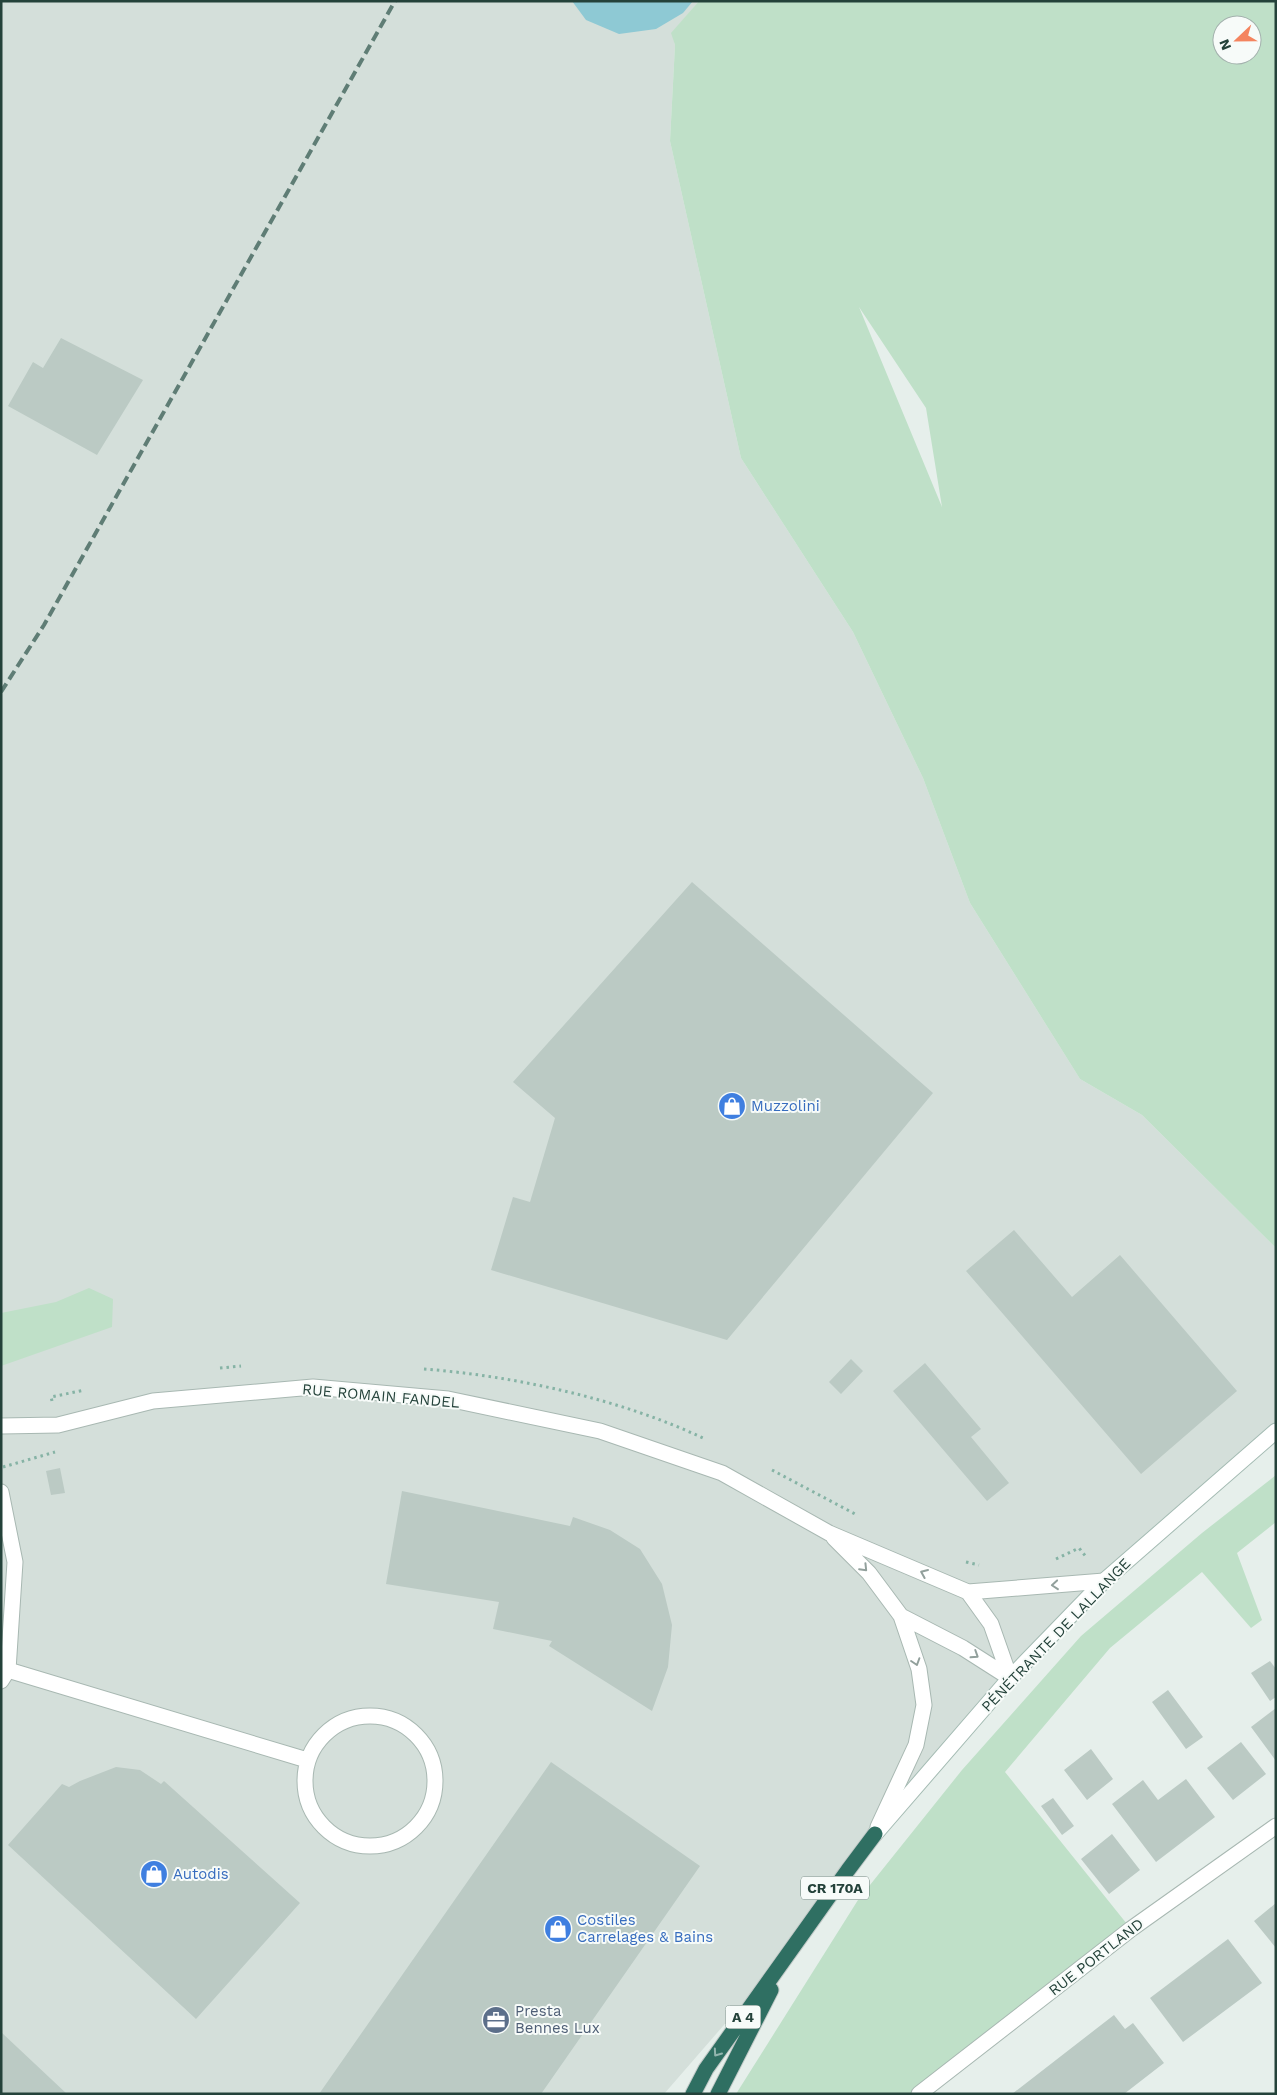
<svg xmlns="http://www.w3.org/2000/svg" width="1277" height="2095" font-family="'Work Sans',sans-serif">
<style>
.built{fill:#d4dfda}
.green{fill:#bfe0c8;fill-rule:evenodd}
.water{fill:#8ec9d4}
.building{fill:#bbcac4}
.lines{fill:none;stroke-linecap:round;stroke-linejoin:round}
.lane-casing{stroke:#a8b8b2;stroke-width:17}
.street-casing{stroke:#a8b8b2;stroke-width:17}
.secondary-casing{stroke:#a4bbb3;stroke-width:17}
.highway-casing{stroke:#c2cac8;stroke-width:17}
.path{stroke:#86b3a5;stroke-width:3;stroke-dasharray:2.5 4;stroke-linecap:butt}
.lane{stroke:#fff;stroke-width:15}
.street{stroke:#fff;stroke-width:15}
.secondary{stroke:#fff;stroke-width:15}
.highway{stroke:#2f6f62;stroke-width:15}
.rail{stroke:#5f7d75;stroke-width:4;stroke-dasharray:10 5;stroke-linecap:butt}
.oneway{stroke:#92a09c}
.oneway2{stroke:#93b5ae}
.labels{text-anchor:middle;stroke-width:4;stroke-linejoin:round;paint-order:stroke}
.shield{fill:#f7fbf9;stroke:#637a73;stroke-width:1}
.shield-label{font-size:14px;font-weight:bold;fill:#24423a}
.shop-label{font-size:15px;fill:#366cbe;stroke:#f7fbf9;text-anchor:start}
.street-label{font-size:15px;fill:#24423a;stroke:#f7fbf9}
.service-label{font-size:15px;fill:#4e5e75;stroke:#f7fbf9;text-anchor:start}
</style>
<rect width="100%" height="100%" fill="#e6efeb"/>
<path class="built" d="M1 1H699L672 33 675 45 670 141 741 458 853 632 923 778 970 903 1080 1079 1142 1115 1276 1248V1431L1010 1678 796 1942 664 2094H1Z"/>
<path class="green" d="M699 1H1276V1248L1142 1115 1080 1079 970 903 923 778 853 632 741 458 670 141 675 45 671 33ZM1222 25H1252V55H1222ZM859 307 926 408 942 507Z
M89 1288 113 1299 112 1327 1 1366V1313L56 1302Z
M1276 1475V1522L1237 1553 1262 1620 1251 1628 1202 1572 1110 1648 1005 1772 1131 1929 919 2094H736L858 1900 962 1770 1081 1636 1202 1533Z"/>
<path class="water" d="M572 1H693L683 13 656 29 619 34 586 20Z"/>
<path class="building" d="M61 338 143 380 97 455 8 406 33 362 43 368Z
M692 882 933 1093 727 1340 491 1270 513 1197 530 1202 555 1118 513 1082Z
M1014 1230 1072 1297 1120 1255 1237 1391 1141 1474 966 1271Z
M851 1359 863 1371 841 1394 829 1382Z
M925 1363 981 1429 971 1437 1009 1483 987 1501 893 1391Z
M60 1468 65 1493 51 1495 46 1471Z
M402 1491 570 1526 573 1517 610 1530 640 1549 662 1584 672 1625 668 1667 652 1711 549 1646 552 1641 493 1629 499 1602 386 1584Z
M1270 1661 1276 1669V1697L1270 1701 1251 1673Z
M1168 1690 1203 1737 1186 1749 1152 1702Z
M1276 1708V1761L1251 1727Z
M1241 1742 1266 1774 1233 1800 1207 1768Z
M1091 1749 1113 1779 1087 1800 1064 1770Z
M551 1762 700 1866 541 2094H319Z
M116 1767 140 1770 161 1784 164 1781 300 1903 196 2019 8 1845 62 1784 69 1787 80 1781Z
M1186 1779 1215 1817 1156 1862 1112 1804 1143 1780 1158 1800Z
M1053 1798 1074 1826 1062 1835 1041 1806Z
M1112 1834 1140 1870 1109 1894 1081 1859Z
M1276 1903V1948L1254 1921Z
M1228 1939 1262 1983 1183 2042 1150 1998Z
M1114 2015 1125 2029 1133 2023 1164 2063 1124 2094H1012Z
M1 2032 67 2094H1Z"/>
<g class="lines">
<g class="lane-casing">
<path id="lane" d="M8 1670 307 1760
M305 1781a65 65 0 1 1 130 0a65 65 0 1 1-130 0Z"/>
</g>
<g class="street-casing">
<path id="street" d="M1 1426 58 1425 153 1401 313 1387 448 1399 600 1431 722 1473 829 1533 968 1592 1104 1581
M1 1492 15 1562 8 1670 1 1681
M834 1538 869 1573 901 1616 919 1669 924 1705 916 1745 878 1827
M968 1592 991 1624 1010 1678
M901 1616 963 1648 1010 1678
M919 2094 1131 1929 1276 1826"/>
</g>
<g class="secondary-casing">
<path id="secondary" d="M875 1834 1010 1678 1104 1581 1276 1431"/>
</g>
<g class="highway-casing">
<path id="highway" d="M693 2094 706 2069 848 1870 875 1834
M718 2094 771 1990"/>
</g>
<path class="path" d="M220 1368 241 1366
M424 1369C515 1376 620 1399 703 1438
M52 1401 51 1397 85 1390
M3 1467 55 1452
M772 1470 857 1515
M1056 1559 1079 1548 1087 1558
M966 1562 979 1565"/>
<use href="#lane" class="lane"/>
<use href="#street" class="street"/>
<use href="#secondary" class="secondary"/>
<use href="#highway" class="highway"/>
<path class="rail" d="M1 692 44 625 395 1"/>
</g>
<defs><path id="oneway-chevron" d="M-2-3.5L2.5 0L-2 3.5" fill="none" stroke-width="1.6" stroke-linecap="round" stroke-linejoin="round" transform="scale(1.25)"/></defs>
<g class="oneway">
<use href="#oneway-chevron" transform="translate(864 1568) rotate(46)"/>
<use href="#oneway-chevron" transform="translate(924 1573) rotate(-157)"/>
<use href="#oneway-chevron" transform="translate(1055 1585) rotate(175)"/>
<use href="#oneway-chevron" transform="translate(975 1655) rotate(33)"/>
<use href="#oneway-chevron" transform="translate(916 1662) rotate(72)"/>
</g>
<use class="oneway2" href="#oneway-chevron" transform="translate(717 2053) rotate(125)"/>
<defs>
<g id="shop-disc" transform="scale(1.4375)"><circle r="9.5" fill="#3f7fe0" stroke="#f7fbf9"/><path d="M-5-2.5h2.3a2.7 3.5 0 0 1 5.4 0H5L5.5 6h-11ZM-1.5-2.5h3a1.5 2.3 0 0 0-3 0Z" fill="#fff"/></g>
<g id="office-disc" transform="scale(1.4375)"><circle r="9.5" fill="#5c6f8a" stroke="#f7fbf9"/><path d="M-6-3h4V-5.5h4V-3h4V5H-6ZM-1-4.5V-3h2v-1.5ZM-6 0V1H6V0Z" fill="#fff"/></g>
</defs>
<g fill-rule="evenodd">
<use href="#shop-disc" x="732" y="1106"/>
<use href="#shop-disc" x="154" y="1874"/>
<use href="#shop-disc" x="558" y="1929"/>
<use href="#office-disc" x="496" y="2020"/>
</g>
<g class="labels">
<g class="shield">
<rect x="801" y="1876.5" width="68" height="23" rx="4"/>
<rect x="725.5" y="2005.5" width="35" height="23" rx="4"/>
</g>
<g class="shield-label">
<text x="835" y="1893">CR 170A</text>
<text x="743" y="2022">A 4</text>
</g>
<g class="shop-label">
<text x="751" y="1111">Muzzolini</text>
<text x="173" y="1879">Autodis</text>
<text x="577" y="1925">Costiles<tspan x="577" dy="17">Carrelages &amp; Bains</tspan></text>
</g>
<g class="street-label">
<text transform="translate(381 1396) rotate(5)" y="5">RUE ROMAIN FANDEL</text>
<text transform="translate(1056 1635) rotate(-46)" y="5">PÉNÉTRANTE DE LALLANGE</text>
<text transform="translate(1096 1957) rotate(-38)" y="5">RUE PORTLAND</text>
</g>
<g class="service-label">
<text x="515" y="2016">Presta<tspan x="515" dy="17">Bennes Lux</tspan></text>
</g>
</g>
<rect width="1277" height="2095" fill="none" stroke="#24423a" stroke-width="5"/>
<g transform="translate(1237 40) rotate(248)"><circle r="24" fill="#f7fbf9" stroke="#a3b1ad"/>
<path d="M0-4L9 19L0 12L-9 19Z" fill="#f4845f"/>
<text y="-8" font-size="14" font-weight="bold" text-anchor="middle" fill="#24423a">N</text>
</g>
</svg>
